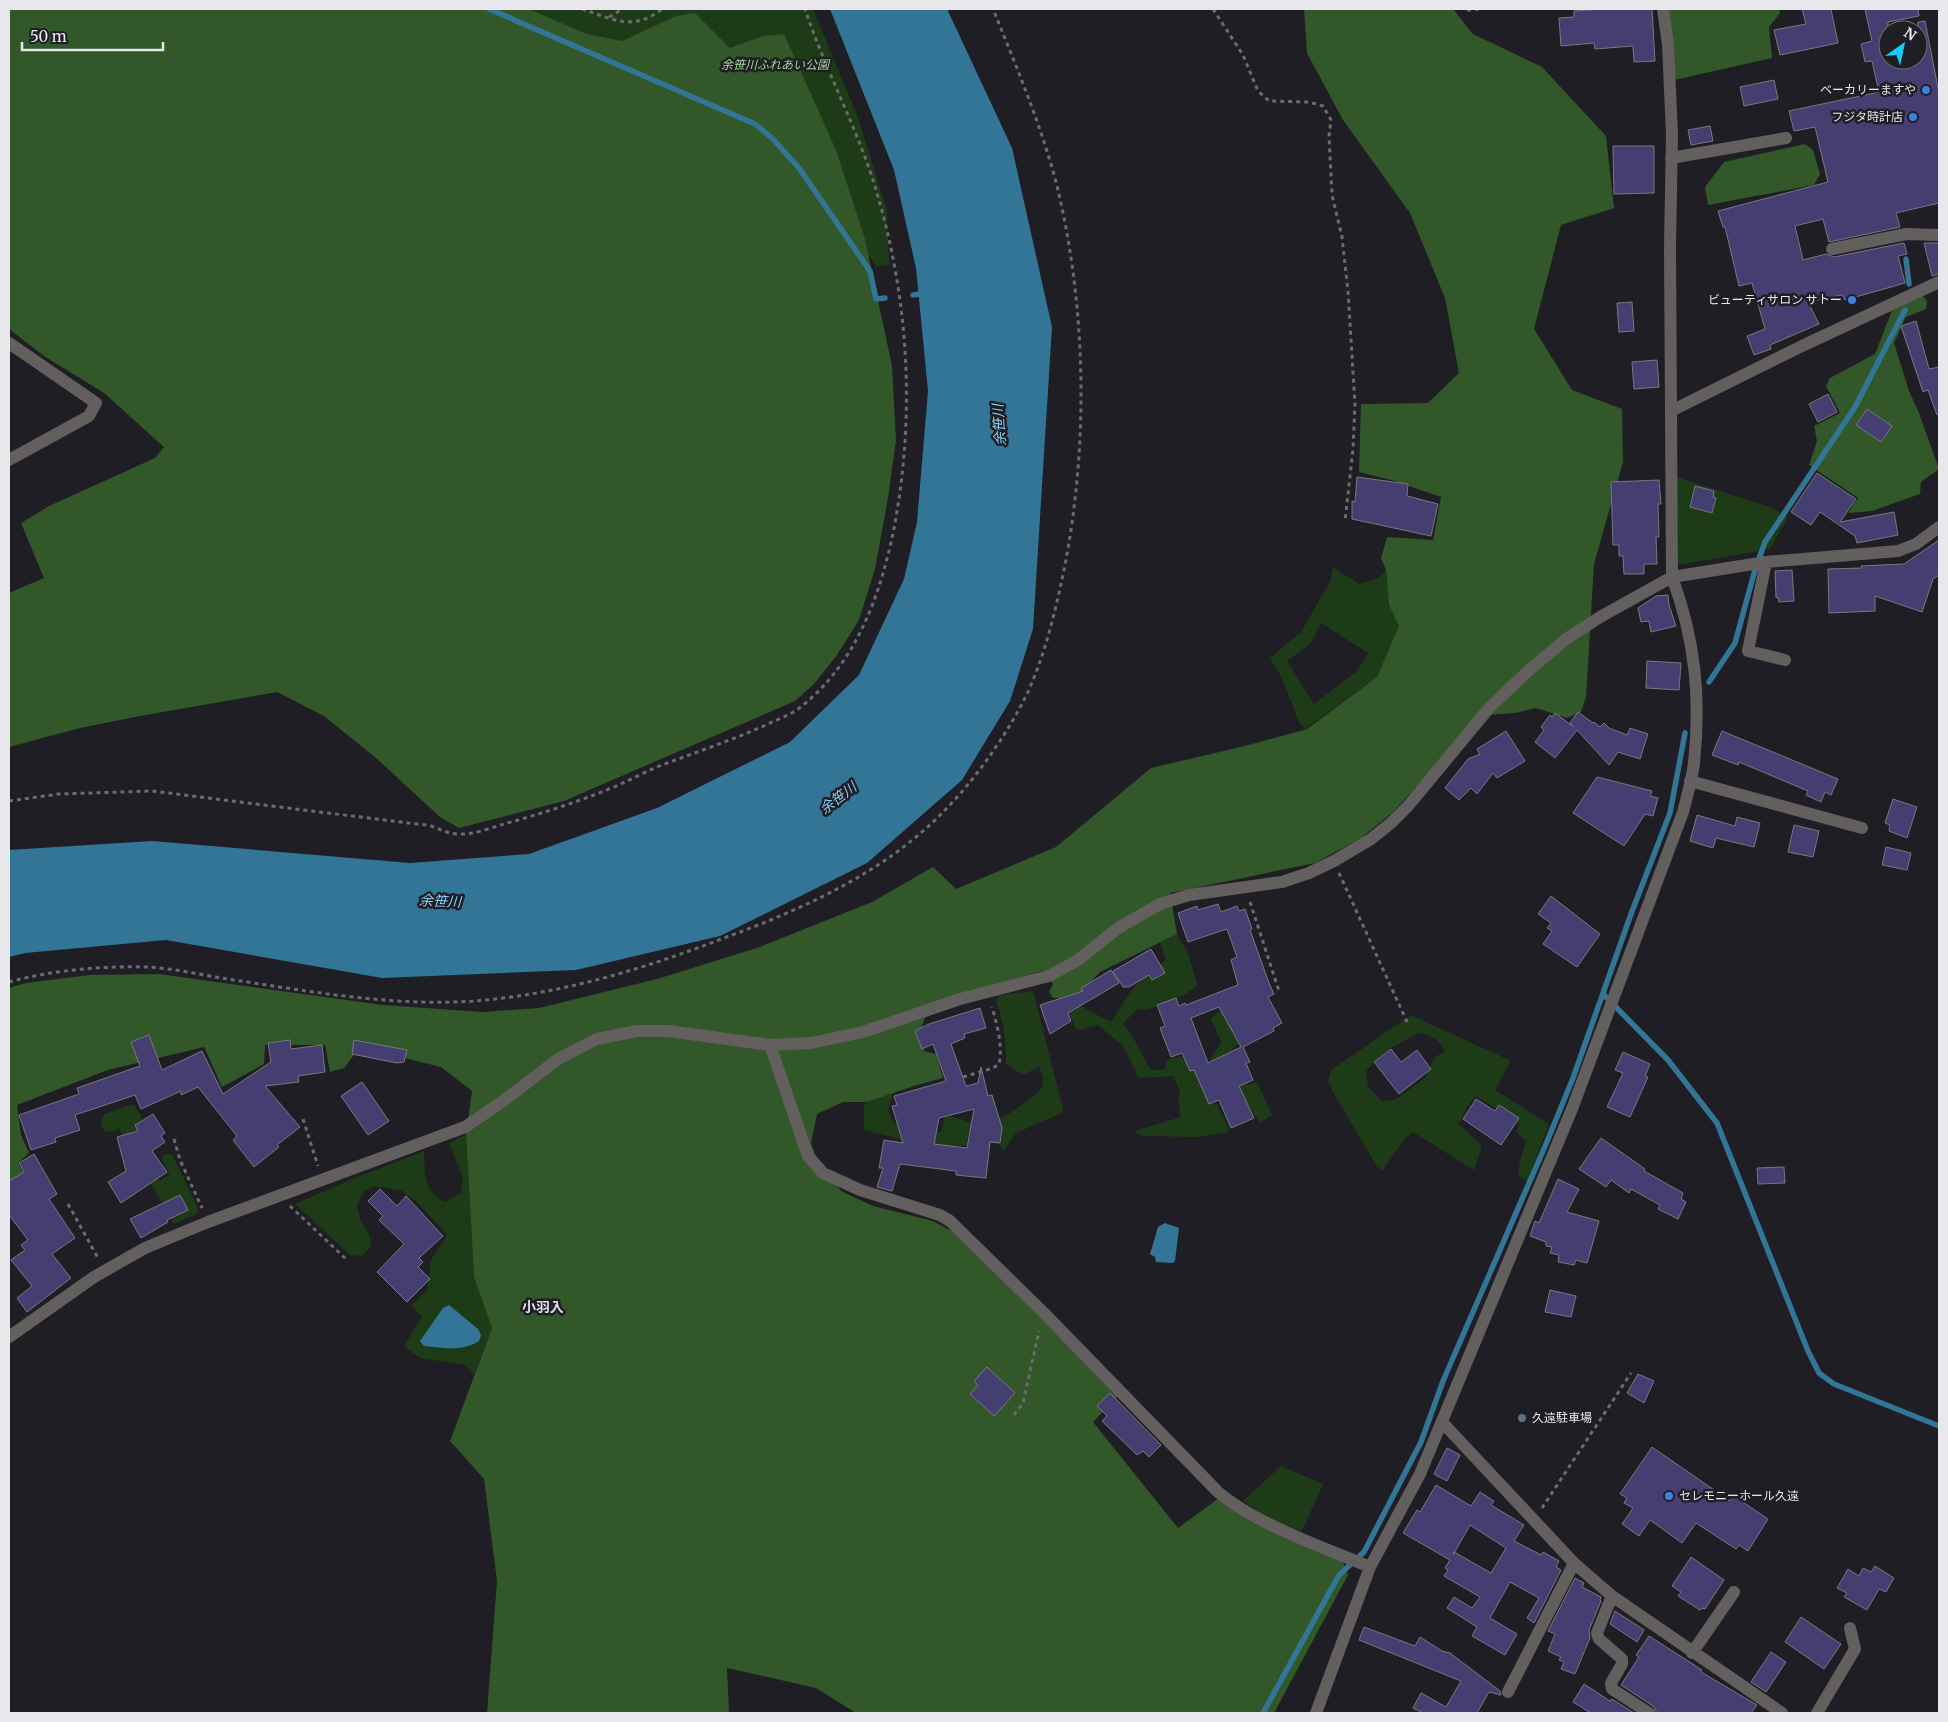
<svg xmlns="http://www.w3.org/2000/svg" width="1948" height="1722" font-family="Merriweather,'Noto Sans JP',serif">
<style>
.green{fill:#1d3b16;fill-rule:evenodd}
.forest{fill:#325729}
.water{fill:#337596}
.lines{fill:none;stroke-linecap:round;stroke-linejoin:round}
.stream{stroke:#337596;stroke-width:5.5}
.building{fill:#453e70;stroke:#787880;fill-rule:evenodd}
.path{stroke:#6c6b70;stroke-width:3;stroke-dasharray:4 4;stroke-linecap:butt}
.minor{stroke:#635f5f;stroke-width:12}
.shop-dot{fill:#3f7fe0;stroke:#1f1e24;stroke-width:2}
.service-dot{fill:#5c6f8a;stroke:#1f1e24;stroke-width:2}
.labels{text-anchor:middle;stroke-width:5;stroke-linejoin:round;paint-order:stroke}
.park-label{font-size:12px;font-style:italic;fill:#9fd991;stroke:#1f1e24}
.poi-label{font-size:12px;fill:#e8e8ec;stroke:#1f1e24;text-anchor:end}
.water-label{font-size:14px;font-style:italic;fill:#87d0f7;stroke:#1f1e24}
.neighbourhood-label{font-size:14px;font-weight:bold;fill:#dddde5;stroke:#1f1e24}
</style>
<rect width="100%" height="100%" fill="#1f1e24"/>
<path class="green" d="M529 9H813L857 115 887 210 889 265 877 267 799 160 587 34Z
M1676 477 1770 507 1788 517 1770 549 1678 565Z
M1333 567 1359 584 1377 579 1386 570 1389 605 1400 626 1377 677 1305 729 1299 722 1282 678 1270 658 1301 632 1330 582ZM1321 623 1368 653 1356 672 1314 704 1287 661 1310 644Z
M1177 934 1187 951 1198 985C1180 999 1159 1009 1136 1010L1123 1024C1136 1038 1141 1055 1151 1070H1165L1167 1060 1183 1056 1198 1071 1209 1064C1211 1055 1217 1051 1221 1042L1211 1019 1221 1009 1240 1042 1232 1049 1248 1085 1257 1082 1272 1115 1260 1123 1237 1086 1202 1083 1211 1105 1217 1104 1230 1132 1198 1137 1141 1136 1134 1131 1181 1117 1178 1101 1180 1093 1174 1076 1139 1078 1123 1046 1098 1025 1080 1030 1075 1028 1065 998C1082 1005 1094 1015 1112 1021L1127 996 1141 980 1166 960 1160 942Z
M1033 991 1063 1108 1060 1114 1016 1133 1004 1150 1000 1147 1002 1133 973 1130 969 1133 966 1146 916 1143 864 1130V1106L867 1102 893 1093 888 1110 894 1123 916 1129 941 1132 945 1117C960 1115 973 1129 989 1124 998 1122 1037 1096 1041 1089 1045 1082 1043 1074 1039 1067L1023 1075 1006 1064C1006 1041 1004 1022 996 1001L999 995Z
M1411 1015 1511 1061 1495 1090 1549 1124 1527 1181 1518 1176 1520 1161 1526 1141 1516 1132 1520 1124 1476 1096 1468 1105 1459 1124 1482 1146 1474 1170 1413 1132 1403 1141 1383 1170 1377 1167 1328 1083 1331 1070ZM1419 1033C1431 1035 1439 1039 1445 1051L1434 1058 1426 1077 1395 1100 1382 1101 1368 1087 1366 1072C1377 1054 1400 1043 1419 1033Z
M130 1105H134L142 1117 134 1141 160 1181 170 1174 161 1158 166 1154H172L198 1208 197 1214 174 1224 119 1129 111 1132 104 1131 101 1123 104 1114Z
M466 1134 474 1277 492 1328 474 1375 465 1365 420 1358 404 1346 422 1316 411 1306 427 1290 431 1260 447 1235 417 1202 402 1191 375 1186 364 1191 357 1206 360 1219 369 1234 371 1246 362 1256 350 1255 295 1204 345 1182 424 1151C425 1173 423 1190 445 1202L461 1193 463 1178 449 1143ZM471 1324 478 1329 473 1344 451 1349 424 1346Z
M1281 1466 1323 1484 1302 1531 1273 1522 1243 1501Z"/>
<path class="forest" d="M9 9H529L587 34 622 41 676 16 695 13 730 48 763 36 784 34 836 150 865 239 892 366 896 440 888 498 875 569 859 620 837 655 814 684 795 701 564 801 459 828 440 817 376 758 324 716 277 692 140 716 80 728 9 747V593L44 578 21 523 49 506 155 458 164 447 104 393 44 356 9 329Z
M1304 9H1453L1473 34 1542 67 1606 136 1614 208 1561 225 1534 329 1572 390 1622 409 1623 462 1594 564 1586 697 1581 712 1567 718 1536 708 1515 713 1489 715 1434 768 1392 813 1361 838 1315 863 1170 893 1177 934 1100 972 1082 991 1065 998H1053L1049 992 1053 984 1042 971 929 1004 919 1037 924 1051 936 1054 943 1078 917 1085 867 1102H843L817 1114 811 1143 817 1159 841 1191 873 1206 933 1221 962 1237 1118 1396 1093 1422 1178 1528 1219 1498 1342 1560 1348 1575 1274 1713H856L816 1688 727 1668 729 1713H487L497 1581 484 1479 450 1441 492 1328 474 1277 466 1134 472 1091 441 1067 360 1047 344 1068 330 1072 325 1045H265L264 1064 222 1087 204 1047 108 1070 17 1105 21 1135 29 1153 18 1163 29 1184 9 1194V988L26 983 90 975 159 974 383 1005 483 1012 539 1008 657 979 757 948 872 902 933 867 956 889 1056 847 1151 768 1245 746 1307 729 1377 677 1399 626 1389 605 1386 570 1381 558 1387 537 1433 540 1441 497 1395 481 1359 472 1361 404 1428 403 1459 373 1445 298 1410 213 1343 120 1307 53Z
M1668 9H1779L1780 13 1769 27 1772 58 1674 80Z
M1805 144 1813 150 1820 174 1814 185 1708 205 1705 187 1724 162Z
M1922 295 1927 301 1926 309 1906 317 1894 343 1909 391 1919 413 1939 469 1921 482 1920 494 1872 511 1848 513 1858 498 1809 465 1817 441 1814 426 1840 413 1826 386 1830 378 1875 354 1893 308Z"/>
<path class="water" d="M830 9H947L1012 148 1052 327 1033 629 1010 701 962 780 867 863 720 936 576 970 382 978 166 940 25 953 9 957V850L152 841 410 863 529 854 657 808 790 742 859 675 904 579 917 522 928 391 916 268 894 170Z
M1165 1223 1179 1228 1175 1261 1173 1263 1156 1262 1155 1257 1150 1254 1158 1227Z
M449 1305 478 1329 481 1335 479 1341C462 1352 443 1348 424 1346L420 1341 443 1308Z"/>
<g class="lines">
<path class="stream" d="M489 9 755 124 772 138 799 168 870 271 876 299 885 298
M1906 259 1909 284
M913 295 926 293
M1709 682 1735 643 1755 570 1765 542 1855 407 1905 310
M1603 994 1668 1060 1717 1123 1808 1351 1819 1373 1834 1384 1939 1426
M1263 1713 1339 1575 1364 1552 1421 1442 1443 1381 1546 1144 1573 1078 1631 914 1670 813 1685 733"/>
</g>
<path class="building" d="M1605 9H1652L1655 61 1634 62 1633 46 1595 49 1594 43 1561 46 1559 18 1574 17V11Z
M1802 9H1831L1838 43 1780 55 1774 30 1806 24Z
M1865 9H1918L1919 16 1888 22V60H1918V22L1925 21 1939 93V203L1896 213 1900 227 1829 242 1823 219 1795 226 1803 260 1826 254 1834 257 1904 243 1907 254 1898 256 1905 283 1845 300 1842 295 1808 302 1819 324 1770 345 1771 349 1754 355 1747 336 1765 329 1752 283 1739 286 1725 227H1723L1718 211 1828 182 1815 127 1794 131 1789 111 1879 92 1872 61 1865 62 1861 44 1872 41Z
M1774 80 1778 99 1744 106 1740 87Z
M1710 126 1713 141 1691 145 1688 130Z
M1613 146H1654V193L1614 194Z
M1924 243H1939V274L1932 276Z
M1632 302 1634 331 1619 332 1617 303Z
M1916 321 1929 369 1939 367V414L1937 415 1928 390 1923 392 1901 326Z
M1657 360 1659 387 1634 389 1632 362Z
M1828 394 1837 412 1818 422 1809 404Z
M1867 409 1892 426 1881 442 1856 425Z
M1817 473 1856 499 1840 522 1894 512 1898 535 1857 543 1855 536 1820 512 1811 525 1791 512Z
M1357 477 1408 484 1407 496 1438 504 1431 536 1352 519V501L1355 502Z
M1659 480 1661 504H1658L1659 537H1656L1657 564H1644V574H1624L1623 556H1619V545H1613L1611 482Z
M1695 486 1714 491 1713 497 1716 498 1712 513 1690 507Z
M1939 540V575L1933 579 1922 612 1875 596V611L1829 613 1828 569 1862 568 1861 566 1904 564Z
M1792 570 1794 601 1779 602 1778 597 1776 598 1775 571Z
M1668 595 1669 605 1676 626 1651 632 1649 621 1641 622 1638 608 1656 596Z
M1647 661 1681 663 1679 690 1646 688Z
M1578 712 1593 723 1594 722 1600 727 1604 723 1609 728 1627 735 1630 728 1648 734 1640 759 1618 752 1609 765 1577 730 1555 758 1535 742 1544 730 1541 727 1550 715 1552 717 1555 713 1574 727 1570 723Z
M1506 731 1525 761 1497 778 1493 773 1477 794 1471 788 1459 800 1445 788 1468 759 1480 754 1477 749Z
M1722 731 1838 779 1831 795 1825 792 1821 802 1806 795 1808 791 1739 762 1738 765 1712 755Z
M1597 777 1652 791 1650 796 1658 798 1653 816 1645 814 1624 846 1573 813Z
M1893 799 1917 807 1907 838 1889 831 1890 825 1885 823Z
M1697 815 1735 826 1737 817 1760 823 1754 847 1716 838 1713 848 1690 841Z
M1794 825 1819 831 1813 857 1788 852Z
M1886 847 1911 853 1907 870 1882 865Z
M1551 896 1600 934 1577 967 1543 944 1552 931 1547 928 1551 923 1538 914Z
M1218 904 1221 912 1237 906 1239 911 1245 909 1252 929 1250 930 1269 983 1274 994 1268 997 1282 1023 1273 1028 1274 1031 1243 1047 1250 1062 1246 1063 1253 1080 1239 1086 1254 1118 1231 1128 1219 1100 1209 1104 1194 1070 1190 1071 1182 1053 1171 1057 1160 1028 1165 1026 1157 1005 1176 998 1179 1006 1185 1003 1186 1005 1238 985 1231 960 1237 957 1227 929 1188 942 1178 913 1197 906 1198 910ZM1219 1007 1241 1047 1208 1063 1191 1018Z
M1151 949 1165 973 1152 980 1149 975 1129 987H1123L1113 971Z
M1111 970 1119 983 1068 1013 1071 1021 1050 1034 1040 1005 1083 991 1081 988Z
M980 1008 986 1028 964 1034 965 1038 951 1044 966 1086 978 1083 981 1067 988 1096 992 1095 1002 1128 1000 1143 990 1142 986 1178 956 1175V1171L900 1164 892 1191 877 1187 883 1168H879L884 1140 903 1143 892 1106 897 1105 894 1096 946 1081 933 1044 922 1049 915 1031 929 1024ZM974 1109 967 1148 934 1144 939 1118Z
M149 1035 162 1070 202 1051 223 1094 271 1062 268 1043 290 1040 291 1049 322 1045 325 1072 298 1076 299 1082 265 1086 300 1127 277 1145 279 1147 254 1167 233 1140 237 1136 198 1087 181 1095V1091L141 1109 135 1095 75 1115 80 1130 55 1138 56 1142 31 1150 19 1115 79 1094 77 1088 140 1066 131 1042Z
M354 1040 407 1050 404 1062 397 1063 352 1054Z
M1391 1049 1401 1062 1417 1050 1431 1069 1399 1094 1374 1062Z
M1623 1052 1650 1064 1645 1076 1648 1077 1630 1117 1607 1107 1623 1073 1615 1070Z
M362 1082 389 1121 368 1135 341 1096Z
M1476 1099 1495 1111 1499 1105 1519 1118 1501 1145 1463 1119Z
M153 1114 165 1133 161 1136 165 1142 152 1151 167 1172 121 1203 108 1182 126 1171 117 1137 138 1131 135 1125Z
M1601 1138 1645 1169 1644 1171 1683 1193 1681 1199 1686 1202 1678 1219 1658 1209 1660 1205 1631 1189 1629 1193 1611 1180 1606 1187 1579 1169Z
M34 1154 57 1194 49 1199 75 1238 52 1254 71 1278 27 1312 17 1298 32 1286 11 1260 25 1250 21 1245 28 1240 9 1215V1181L24 1172 19 1163Z
M1784 1167 1785 1183 1758 1184 1757 1168Z
M1558 1179 1579 1189 1567 1212 1599 1221 1587 1263 1576 1260 1574 1265 1558 1262 1559 1255 1550 1253 1552 1247 1546 1246V1242L1530 1236 1535 1221 1539 1223Z
M380 1189 397 1206 406 1196 443 1236 419 1258 423 1262 418 1267 430 1279 407 1302 377 1272 404 1244 379 1220 383 1216 368 1201Z
M180 1195 188 1210 167 1220 168 1222 141 1238 130 1219Z
M1550 1290 1576 1296 1571 1317 1545 1312Z
M987 1367 1015 1393 994 1416 970 1394 978 1385 974 1381Z
M1638 1374 1654 1381 1644 1403 1627 1393Z
M1110 1393 1161 1445 1149 1457 1143 1451 1137 1455 1102 1421 1107 1416 1097 1406Z
M1652 1447 1730 1501 1734 1496 1768 1519 1748 1551 1739 1545 1736 1549 1696 1523 1682 1543 1650 1520 1639 1536 1622 1524 1633 1508 1624 1503 1627 1498 1620 1494Z
M1447 1448 1460 1455 1447 1481 1434 1474Z
M1436 1485 1471 1506 1480 1492 1494 1501 1491 1505 1524 1525 1514 1541 1541 1555 1543 1552 1559 1561 1556 1567 1561 1570 1534 1623 1527 1618 1539 1598 1510 1582 1490 1618 1517 1634 1505 1655 1472 1636 1477 1627 1447 1608 1454 1597 1472 1608 1480 1597 1444 1576 1448 1570 1445 1568 1450 1560 1403 1533 1417 1510 1420 1512ZM1470 1525 1506 1548 1491 1573 1454 1552 1453 1555Z
M1691 1557 1724 1580 1705 1609 1702 1608 1700 1610 1678 1596 1681 1592 1672 1586Z
M1875 1566 1894 1578 1886 1592 1879 1589 1867 1610 1844 1597 1847 1593 1837 1588 1848 1569 1859 1576 1863 1568 1871 1572Z
M1575 1578 1584 1583 1582 1587 1601 1597 1600 1600 1601 1601 1589 1630 1590 1638 1575 1674 1561 1669 1564 1662 1559 1660 1561 1657 1548 1651 1555 1634 1548 1631Z
M1615 1611 1644 1630 1637 1642 1610 1624Z
M1801 1617 1841 1644 1824 1669 1785 1642Z
M1364 1627 1415 1646 1420 1637 1442 1651 1450 1653 1500 1691 1501 1695 1489 1692 1477 1713H1423L1413 1708 1421 1693 1446 1707 1461 1681 1359 1640Z
M1649 1636 1702 1670 1701 1672 1757 1705 1751 1713H1657L1653 1706 1621 1685 1639 1657 1636 1655Z
M1771 1652 1786 1662 1766 1692 1751 1682Z
M1584 1684 1610 1701 1612 1699 1634 1713H1591L1573 1702Z"/>
<g class="lines">
<path class="path" d="M582 9C613 19 633 32 662 9
M1213 9 1243 55 1258 91 1269 101 1309 102 1323 106 1331 120 1329 136 1332 195 1342 237 1348 291 1355 404 1353 449 1345 521
M1467 10 1482 9
M609 17 623 9
M9 801 59 794 152 791 408 823C415 824 423 824 431 826 440 829 448 834 459 834 473 835 490 828 504 824 540 814 575 803 609 789 627 782 644 772 662 765 697 752 732 740 766 725 778 719 791 715 802 706 858 661 882 591 895 523 916 407 908 289 872 177 853 120 824 66 805 9
M1339 873 1408 1024
M1250 902 1279 991
M9 982C53 970 100 966 146 967 173 968 201 975 228 979 306 991 396 1007 475 1001 561 994 644 969 724 938 798 911 874 877 932 823 969 788 1002 743 1025 698 1044 659 1054 616 1063 575 1089 448 1087 307 1056 182 1041 125 1015 63 993 9
M963 1077 993 1068 999 1064C1003 1046 997 1024 992 1007
M303 1119 318 1166
M174 1139 180 1160 202 1208
M68 1204 98 1258
M290 1206 346 1259
M1014 1415 1023 1403 1039 1331
M1542 1508 1631 1373"/>
<path class="minor" d="M1671 158 1786 138
M1832 249 1906 234 1939 235
M9 343 96 403 89 416 9 460
M1671 411 1802 346 1939 282
M1766 562 1748 651 1785 660
M1690 781 1862 828
M770 1045 808 1156 823 1173 860 1190 940 1215 950 1221 1044 1313 1218 1492C1257 1525 1323 1547 1370 1567
M9 1337 94 1277 145 1248 208 1222 465 1127 506 1099 558 1059 597 1039 637 1031H668L770 1045 811 1043 863 1032 960 999 1049 976 1078 960 1118 928 1160 904 1189 895 1282 882 1309 873 1334 861 1371 839 1391 823 1408 806 1490 707 1527 672 1566 639 1600 617 1672 577 1766 562 1898 551 1916 544 1939 527
M1442 1422 1574 1563 1612 1596 1782 1713
M1612 1596 1597 1633 1599 1639 1622 1659V1664L1611 1683 1612 1689 1649 1713
M1692 1653 1734 1592
M1508 1692 1574 1563
M1316 1713 1370 1567 1420 1474 1572 1109 1683 812C1687 796 1692 779 1694 763 1701 697 1695 639 1672 577L1670 248 1672 134 1668 45 1663 9
M1817 1713 1855 1649 1850 1628"/>
</g>
<g class="shop-dot">
<circle cx="1926" cy="90" r="5"/>
<circle cx="1913" cy="117" r="5"/>
<circle cx="1852" cy="300" r="5"/>
<circle cx="1669" cy="1496" r="5"/>
</g>
<circle class="service-dot" cx="1522" cy="1418" r="5"/>
<g class="labels">
<g class="park-label">
<text x="775" y="69">余笹川ふれあい公園</text>
</g>
<g class="poi-label">
<text x="1916" y="94">ベーカリーますや</text>
<text x="1903" y="121">フジタ時計店</text>
<text x="1842" y="304">ビューティサロン サトー</text>
<text x="1532" y="1422" text-anchor="start">久遠駐車場</text>
<text x="1679" y="1500" text-anchor="start">セレモニーホール久遠</text>
</g>
<g class="water-label">
<text transform="translate(999 425) rotate(-94)" y="5">余笹川</text>
<text transform="translate(838 798) rotate(-38)" y="5">余笹川</text>
<text transform="translate(440 901) rotate(3)" y="5">余笹川</text>
</g>
<g class="neighbourhood-label">
<text x="543" y="1312">小羽入</text>
</g>
</g>
<rect width="1948" height="1722" fill="none" stroke="#e8e8ec" stroke-width="20"/>
<g transform="translate(1903 45) rotate(33)"><circle r="24" fill="#1f1e24" stroke="#6f6f74"/>
<path d="M0-4L9 19L0 12L-9 19Z" fill="#18cafc"/>
<text y="-8" font-size="14" font-weight="bold" text-anchor="middle" fill="#e8e8ec">N</text>
</g>
<path d="M22 42v8h141v-8" fill="none" stroke="#e8e8ec" stroke-width="2.5"/>
<text x="30" y="42" font-size="15" fill="#e8e8ec" stroke="#1f1e24" stroke-width="4" paint-order="stroke">50 m</text>
</svg>
